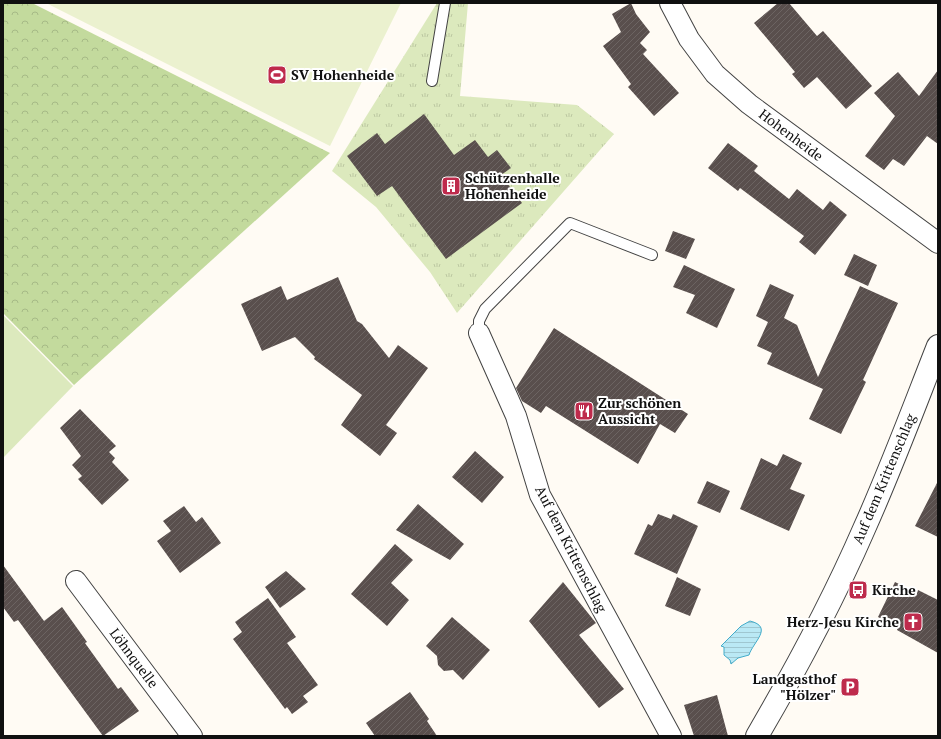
<svg xmlns="http://www.w3.org/2000/svg" width="941" height="739" font-family="'PT Serif',serif">
<style>
.grass{fill:#dce9bd}
.forest{fill:url(#forest-crowns)}
.park{fill:url(#park-tufts)}
.pitch{fill:#ebf1cf}
.water{fill:url(#water-rules);stroke:#42acca}
.building{fill:url(#building-hatch)}
.lines{fill:none;stroke-linecap:round;stroke-linejoin:round}
.service-casing{stroke:#434343;stroke-width:12}
.minor-casing{stroke:#434343;stroke-width:22}
.tertiary-casing{stroke:#434343;stroke-width:24}
.service{stroke:#fff;stroke-width:10}
.minor{stroke:#fff;stroke-width:20}
.tertiary{stroke:#fff;stroke-width:22}
.labels{text-anchor:middle;stroke-width:4;stroke-linejoin:round;paint-order:stroke}
.poi-label{font-size:14px;font-weight:bold;fill:#101010;stroke:#fff;text-anchor:start}
.street-label{font-size:14px;fill:#101010;stroke:#fff}
</style>
<defs>
<pattern id="forest-crowns" width="20" height="18" patternUnits="userSpaceOnUse"><rect width="20" height="18" fill="#c3da9d"/><path d="M2 6a3 3 0 1 1 6 0M12 15a3 3 0 1 1 6 0" fill="none" stroke="#a6ba86"/></pattern>
<pattern id="park-tufts" width="24" height="20" patternUnits="userSpaceOnUse"><rect width="24" height="20" fill="#dce9bd"/><path d="M3 7l-1-3M5 7V3M7 7l1-3M15 17l-1-3M17 17v-4M19 17l1-3" fill="none" stroke="#bcc7a1"/></pattern>
<pattern id="water-rules" width="6" height="5" patternUnits="userSpaceOnUse"><rect width="6" height="5" fill="#bae9f5"/><path d="M0 2.5h6" fill="none" stroke="#9fc7d1"/></pattern>
<pattern id="building-hatch" width="6" height="6" patternUnits="userSpaceOnUse"><rect width="6" height="6" fill="#594f4d"/><path d="M-1 1l2-2M0 6l6-6M5 7l2-2" fill="none" stroke="#6c6462"/></pattern>
</defs>
<rect width="100%" height="100%" fill="#fffbf4"/>
<path class="grass" d="M3 315 73 386 3 458Z"/>
<path class="forest" d="M3 3H32L330 153 74 385 3 313Z"/>
<path class="park" d="M437 3H468L460 96 577 105 614 134 457 313 430 272 376 207 332 171Z"/>
<path class="pitch" d="M46 3H401L330 146Z"/>
<path class="water" d="M750 621C774 627 753 642 749 655L738 658 731 664 730 660 724 655V647L721 646 741 626Z"/>
<path class="building" d="M631 3 636 14 650 32 640 43 647 50 643 54 679 93 654 116 628 87 631 84 603 46 621 32 612 14Z
M778 3H789L817 36 823 31 872 86 846 109 817 77 804 88 792 74 795 72 754 23Z
M938 70V144L927 136 904 166 893 159 884 170 865 156 895 116 874 93 898 72 919 96Z
M424 114 454 155 475 140 488 157 497 150 511 168 501 175 522 203 446 259 392 186 377 196 347 156 377 133 385 144Z
M728 143 758 166 754 171 789 199 797 189 823 210 830 201 847 215 815 255 799 242 804 236 740 188 738 191 708 168Z
M673 231 695 239 686 259 665 251Z
M854 254 877 265 868 286 844 275Z
M684 265 735 289 717 328 686 313 695 295 673 287Z
M338 277 357 321 362 324 389 358 398 345 428 368 386 425 397 433 380 456 341 425 362 395 314 359 315 357 295 337 262 351 241 304 281 286 287 300Z
M770 284 794 295 784 318 797 325 818 377 860 286 898 303 863 380 866 382 841 434 809 419 823 389 767 364 772 353 757 346 768 322 756 316Z
M554 328 688 414 675 433 660 424 638 464 546 406 541 413 522 401 516 388Z
M80 409 116 446 109 452 115 458 112 462 129 480 102 505 78 479 82 476 72 465 81 456 60 428Z
M475 451 504 477 482 503 452 477Z
M783 454 802 463 790 489 805 495 789 531 740 509 761 458 777 466Z
M707 481 730 491 720 513 697 503Z
M938 481V537L915 526Z
M418 504 464 544 450 560 396 530Z
M184 506 196 522 202 517 221 543 180 573 157 541 171 531 163 521Z
M658 514 671 519 673 514 698 526 677 574 634 554 648 524 652 526Z
M395 544 413 560 391 583 409 600 387 626 351 594Z
M3 565 44 621 62 607 87 642 85 643 118 689 121 687 139 711 103 736 18 620 14 622 3 607Z
M286 571 306 589 280 608 265 587Z
M677 577 701 589 690 616 665 606Z
M563 582 596 623 579 635 624 689 599 708 529 621Z
M895 582 917 593 918 590 938 600V653L897 630 898 627 878 617Z
M268 598 296 637 287 643 318 685 303 696 308 702 292 714 287 707 285 709 233 639 242 632 235 622Z
M452 617 490 650 463 680 453 670 444 671 438 665 437 656 426 646Z
M410 692 429 719 427 721 437 736H375L366 723Z
M717 695 728 736H694L684 705Z"/>
<g class="lines">
<g class="service-casing">
<path id="service" d="M432 81 445 3
M479 333V321L485 309 570 223 652 255"/>
</g>
<g class="minor-casing">
<path id="minor" d="M670 3 689 39 715 74 749 104 938 243
M479 333 516 416 540 495 671 736
M76 581 192 736"/>
</g>
<g class="tertiary-casing">
<path id="tertiary" d="M757 736C795 671 834 598 864 529 891 469 914 407 938 346"/>
</g>
<use href="#service" class="service"/>
<use href="#minor" class="minor"/>
<use href="#tertiary" class="tertiary"/>
</g>
<defs>
<g id="stadium-square" transform="scale(1)"><rect x="-9" y="-9" width="18" height="18" rx="4" fill="#be2b4c" stroke="#fff"/><path d="M0-5a6.5 5 0 1 0 0 10a6.5 5 0 1 0 0-10ZM-3.5-1.8h7v3.6h-7Z" fill="#fff"/></g>
<g id="building-square" transform="scale(1)"><rect x="-9" y="-9" width="18" height="18" rx="4" fill="#be2b4c" stroke="#fff"/><path d="M-4-6H4V6H1V3H-1V6H-4ZM-2.5-4.3h1.7v1.8h-1.7ZM.8-4.3h1.7v1.8H.8ZM-2.5-1h1.7V.8h-1.7ZM.8-1h1.7V.8H.8Z" fill="#fff"/></g>
<g id="restaurant-square" transform="scale(1)"><rect x="-9" y="-9" width="18" height="18" rx="4" fill="#be2b4c" stroke="#fff"/><path d="M-5-6h1v4h1v-4h1v4h1v-4h1v5L-1.5 .5V6h-2V.5L-5-1ZM5-6V6H3V1.5H1.5Q1.5-4 5-6Z" fill="#fff"/></g>
<g id="bus-square" transform="scale(1)"><rect x="-9" y="-9" width="18" height="18" rx="4" fill="#be2b4c" stroke="#fff"/><path d="M-5-6H5V4H4V6H2V4H-2V6H-4V4H-5ZM-3.5-4V0h7V-4ZM-3.5 1.2v1.5H-2V1.2ZM2 1.2v1.5H3.5V1.2Z" fill="#fff"/></g>
<g id="church-square" transform="scale(1)"><rect x="-9" y="-9" width="18" height="18" rx="4" fill="#be2b4c" stroke="#fff"/><path d="M-1.2-6h2.4v3.5h3.3v2.4h-3.3V6h-2.4V-.1h-3.3v-2.4h3.3Z" fill="#fff"/></g>
<g id="parking-square" transform="scale(1)"><rect x="-9" y="-9" width="18" height="18" rx="4" fill="#be2b4c" stroke="#fff"/><path d="M-3.5-5.5H1a3.5 3.5 0 0 1 0 7H-1V5.5H-3.5ZM-1-3.4V-.6H.8a1.4 1.4 0 0 0 0-2.8Z" fill="#fff"/></g>
</defs>
<g fill-rule="evenodd">
<use href="#stadium-square" x="277" y="75"/>
<use href="#building-square" x="451" y="186"/>
<use href="#restaurant-square" x="584" y="411"/>
<use href="#bus-square" x="858" y="590"/>
<use href="#church-square" x="913" y="622"/>
<use href="#parking-square" x="850" y="687"/>
</g>
<g class="labels">
<g class="poi-label">
<text x="291" y="80">SV Hohenheide</text>
<text x="465" y="183">Schützenhalle<tspan x="465" dy="16">Hohenheide</tspan></text>
<text x="598" y="408">Zur schönen<tspan x="598" dy="16">Aussicht</tspan></text>
<text x="872" y="595">Kirche</text>
<text x="899" y="627" text-anchor="end">Herz-Jesu Kirche</text>
<text x="836" y="684" text-anchor="end">Landgasthof<tspan x="836" dy="16">"Hölzer"</tspan></text>
</g>
<g class="street-label">
<text transform="translate(791 135) rotate(37)" y="5">Hohenheide</text>
<text transform="translate(884 479) rotate(-67)" y="5">Auf dem Krittenschlag</text>
<text transform="translate(571 549) rotate(63)" y="5">Auf dem Krittenschlag</text>
<text transform="translate(134 658) rotate(53)" y="5">Löhnquelle</text>
</g>
</g>
<rect width="941" height="739" fill="none" stroke="#101010" stroke-width="8"/>
</svg>
